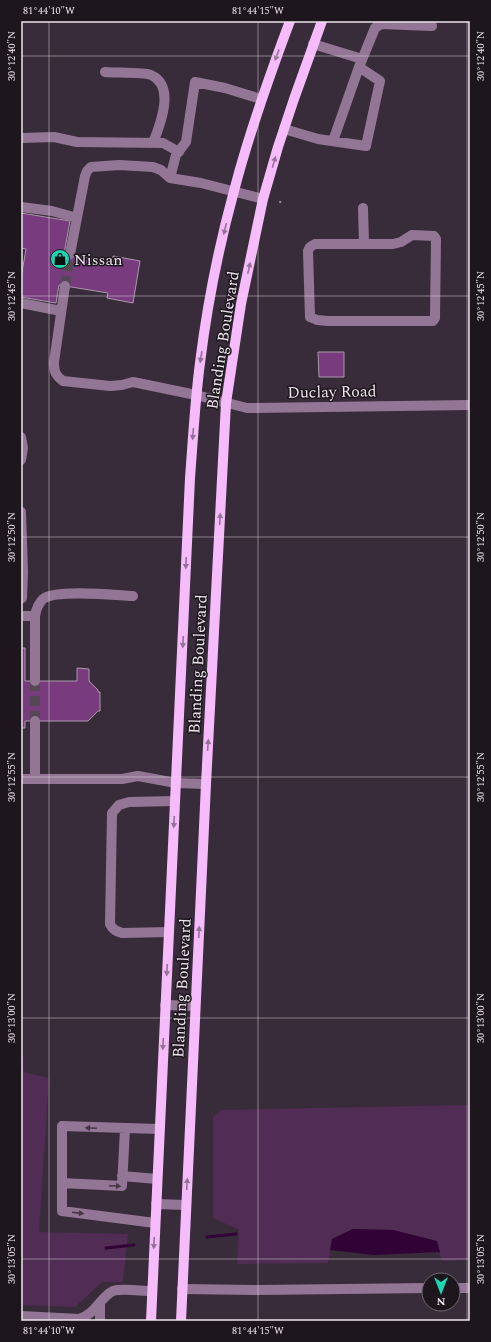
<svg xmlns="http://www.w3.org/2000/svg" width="491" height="1342" font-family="Spectral,serif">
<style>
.green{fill:#512c54}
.water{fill:#310235}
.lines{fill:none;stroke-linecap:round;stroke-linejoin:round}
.stream{stroke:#310235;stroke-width:3}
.building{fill:#783b7e;stroke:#a999aa}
.minor-tunnel{stroke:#544855;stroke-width:10;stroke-dasharray:10 5;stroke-linecap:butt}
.path{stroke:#988d98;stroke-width:2;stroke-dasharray:2 3;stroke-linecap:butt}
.minor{stroke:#937695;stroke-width:10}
.major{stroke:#f6bbfa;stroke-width:10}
.oneway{fill:#947197}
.oneway2{fill:#463847}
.ticks{fill:none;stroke:#ede4ed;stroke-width:1;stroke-opacity:0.45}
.labels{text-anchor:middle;stroke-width:3;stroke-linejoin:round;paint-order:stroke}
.poi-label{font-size:16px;fill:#ede4ed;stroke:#1d171d;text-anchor:start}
.street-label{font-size:16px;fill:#ede4ed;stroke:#1d171d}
.neatline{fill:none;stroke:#ede4ed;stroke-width:1.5}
.ticks-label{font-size:10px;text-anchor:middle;fill:#ede4ed}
</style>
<rect width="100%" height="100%" fill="#392c3a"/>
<path class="green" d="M21 1032 24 1072 49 1078 39 1232 128 1234 123 1282H102L75 1307 21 1305Z
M470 1105V1260L442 1261 436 1241 393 1230 353 1229 332 1239 328 1263 237 1264 239 1230 213 1218V1117L221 1110Z"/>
<path class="water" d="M353 1229 393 1230 437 1241 440 1252 374 1255 330 1250 332 1239Z"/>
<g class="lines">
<path class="stream" d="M207 1237 236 1234
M106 1248 134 1245"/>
</g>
<path class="building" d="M21 213 70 221 64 254 113 262V256L140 261 133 303 107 298 108 293 59 285 56 303 21 297V278L26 249 21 248Z
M318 352H344V377H319Z
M21 648H25V681H77V668L89 669V681L98 690V692H100V711H98L88 721H25V728H21Z"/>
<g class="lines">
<path class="minor-tunnel" d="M65 286 70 254
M35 721V681"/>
<path class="path" d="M280 203 281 199"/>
<path class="minor" d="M313 44 362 59
M105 72C114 73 144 72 151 75 176 86 160 125 153 143
M284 129 318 139 366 146 380 81 359 67
M21 138 54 137 77 142 163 143 179 152
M333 141 359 67 375 28 381 24 432 26
M170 178 176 155 186 142 195 82 225 88 261 99
M21 207 52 211 77 218
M363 208 364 244H315L310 247 308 251 310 317 317 320 328 321H433L435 318 436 239 434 236 412 235 401 242 393 244H364
M70 254 85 176 87 171 91 167 119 165 153 167 161 170 170 178 201 183 263 199
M65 286 54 362C54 371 55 375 63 381L110 386 122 385 133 382 196 395 247 408 470 405
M21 303 61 311
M21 437 23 448 21 460
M21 512 23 572 22 598
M21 616H35
M35 681V616C36 610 38 604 43 599 55 589 116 595 133 596
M21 779H122L138 776 176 783 206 784
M35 779V721
M169 932 122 933C116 931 113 930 110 924L112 813 119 805 129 802 175 801
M165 1005 195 1006
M122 1176 157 1179
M62 1183 122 1186 125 1129
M156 1204 186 1205
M155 1223 62 1211V1126L159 1129
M453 1288H470
M182 1289 257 1290 429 1288
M21 1316 79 1319C96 1314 100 1297 113 1291 122 1288 141 1291 152 1291
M100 1321V1304"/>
<path class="major" d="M151 1321 190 478C193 439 195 401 200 363 207 306 219 246 234 191 249 133 269 77 290 21
M181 1321 206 784 226 403 241 304 263 199 278 147 294 99 322 21"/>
</g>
<defs><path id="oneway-solid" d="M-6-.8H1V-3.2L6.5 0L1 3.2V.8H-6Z"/></defs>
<g class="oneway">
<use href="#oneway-solid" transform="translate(277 55) rotate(110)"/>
<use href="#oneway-solid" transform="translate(274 162) rotate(-74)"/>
<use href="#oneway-solid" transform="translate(225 229) rotate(103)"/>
<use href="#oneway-solid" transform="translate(249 268) rotate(-78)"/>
<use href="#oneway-solid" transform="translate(201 357) rotate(99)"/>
<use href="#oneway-solid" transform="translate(193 434) rotate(94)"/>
<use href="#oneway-solid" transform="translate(220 519) rotate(-87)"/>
<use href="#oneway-solid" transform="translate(186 563) rotate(92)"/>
<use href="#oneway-solid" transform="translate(183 642) rotate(93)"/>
<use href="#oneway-solid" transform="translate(208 745) rotate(-86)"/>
<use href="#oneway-solid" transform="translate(174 822) rotate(93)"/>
<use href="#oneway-solid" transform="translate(199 932) rotate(-87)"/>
<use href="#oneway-solid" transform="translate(167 970) rotate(93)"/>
<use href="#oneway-solid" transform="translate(163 1044) rotate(93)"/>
<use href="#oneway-solid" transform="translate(187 1184) rotate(-87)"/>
<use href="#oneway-solid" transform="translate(154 1243) rotate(93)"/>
</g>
<g class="oneway2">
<use href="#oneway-solid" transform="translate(91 1128) rotate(-178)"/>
<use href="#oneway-solid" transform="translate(115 1186) rotate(2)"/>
<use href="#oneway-solid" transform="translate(78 1213) rotate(7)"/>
</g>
<path class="ticks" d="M49 21V1321M258 21V1321M467 21V1321M21 56H470M21 296H470M21 537H470M21 777H470M21 1018H470M21 1259H470"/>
<defs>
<g id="shop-disc" transform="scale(1)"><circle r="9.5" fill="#1ed5b1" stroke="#1d171d"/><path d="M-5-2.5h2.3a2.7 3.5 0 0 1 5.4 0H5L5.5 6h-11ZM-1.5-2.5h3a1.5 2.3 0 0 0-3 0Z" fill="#111"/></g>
</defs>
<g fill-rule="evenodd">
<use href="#shop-disc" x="60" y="259"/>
</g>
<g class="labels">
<g class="poi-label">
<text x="74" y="265">Nissan</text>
</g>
<g class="street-label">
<text transform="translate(222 340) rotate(-81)" y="6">Blanding Boulevard</text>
<text transform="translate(332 391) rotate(-1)" y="6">Duclay Road</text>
<text transform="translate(197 664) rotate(-87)" y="6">Blanding Boulevard</text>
<text transform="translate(181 988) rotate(-87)" y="6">Blanding Boulevard</text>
</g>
</g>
<rect width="491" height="1342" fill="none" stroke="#1d171d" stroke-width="44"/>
<g transform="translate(441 1292) rotate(180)"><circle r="19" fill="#1d171d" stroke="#706970"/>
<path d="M0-3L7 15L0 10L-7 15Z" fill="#1ed5b1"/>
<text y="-6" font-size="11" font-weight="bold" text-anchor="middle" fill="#ede4ed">N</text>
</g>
<rect x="22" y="22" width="447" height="1298" class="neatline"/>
<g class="ticks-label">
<text x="49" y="14">81°44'10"W</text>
<text x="258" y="14">81°44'15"W</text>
<text transform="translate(480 56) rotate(-90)" y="4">30°12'40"N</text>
<text transform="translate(11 56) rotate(-90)" y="4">30°12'40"N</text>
<text transform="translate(480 296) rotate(-90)" y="4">30°12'45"N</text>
<text transform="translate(11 296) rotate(-90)" y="4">30°12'45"N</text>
<text transform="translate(11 537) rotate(-90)" y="4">30°12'50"N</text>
<text transform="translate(480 537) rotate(-90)" y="4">30°12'50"N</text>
<text transform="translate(11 777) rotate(-90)" y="4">30°12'55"N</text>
<text transform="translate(480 777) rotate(-90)" y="4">30°12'55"N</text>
<text transform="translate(11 1018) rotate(-90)" y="4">30°13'00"N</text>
<text transform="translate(480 1018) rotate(-90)" y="4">30°13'00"N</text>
<text transform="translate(480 1259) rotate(-90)" y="4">30°13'05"N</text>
<text transform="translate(11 1259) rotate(-90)" y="4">30°13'05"N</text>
<text x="49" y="1334">81°44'10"W</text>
<text x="258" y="1334">81°44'15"W</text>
</g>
</svg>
